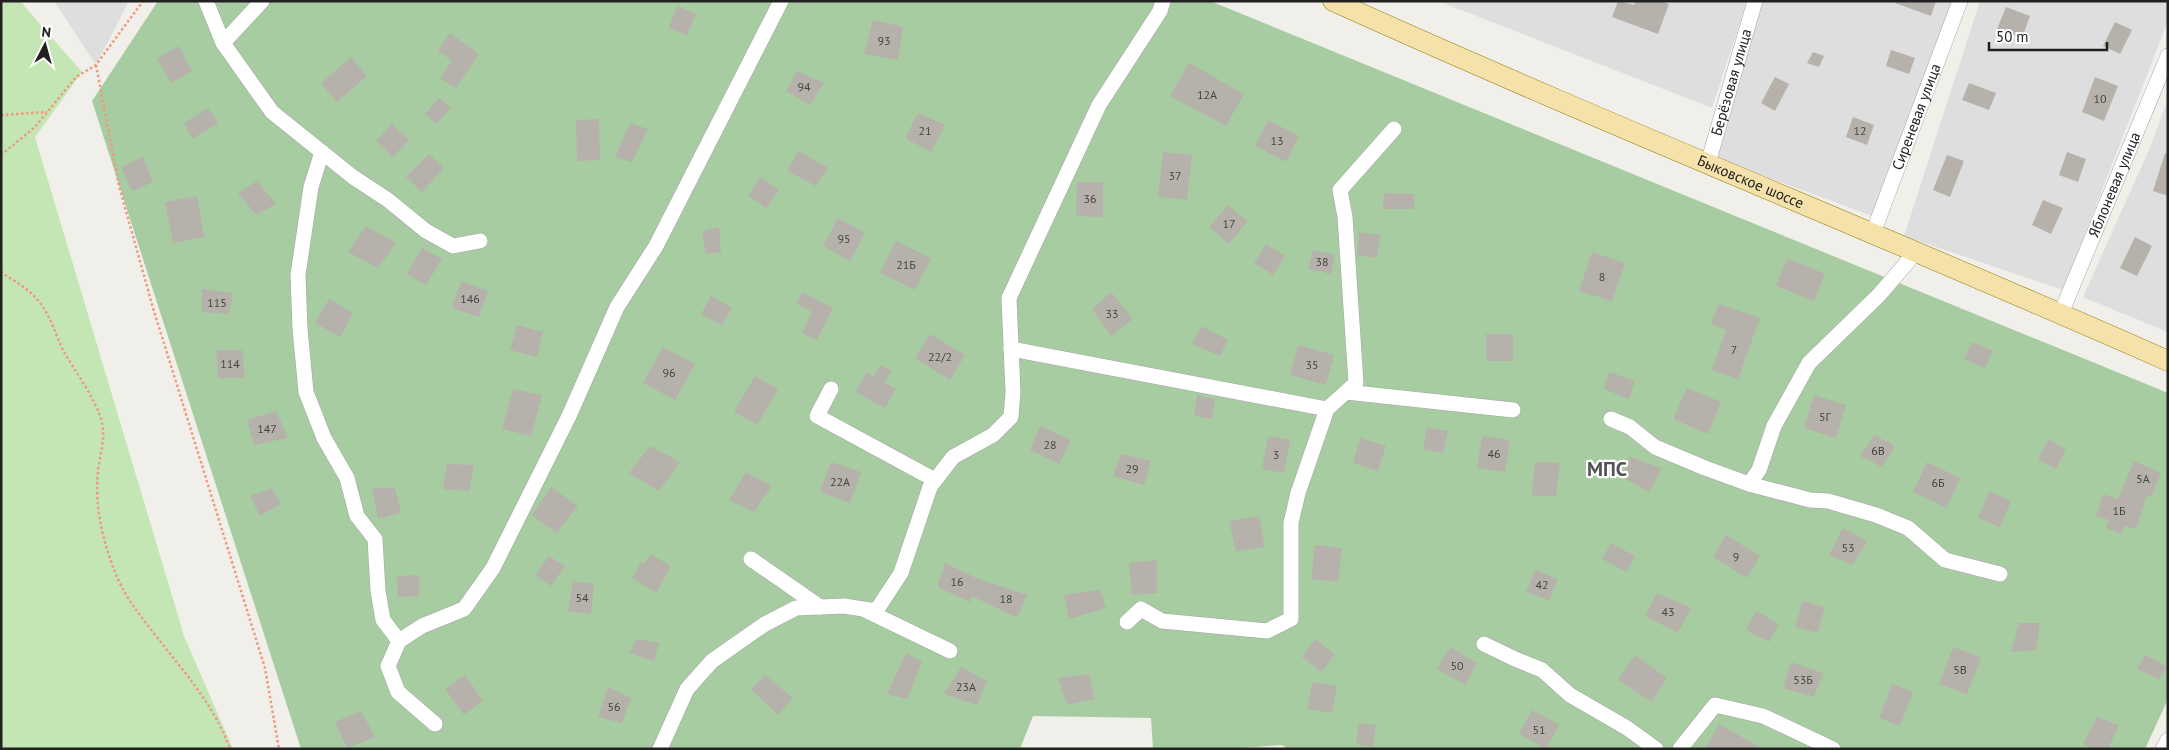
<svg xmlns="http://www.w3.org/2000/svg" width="2169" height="750" font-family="'PT Sans',sans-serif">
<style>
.residential{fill:#dfdede}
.grass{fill:#c4e6b4}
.forest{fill:#a7cca1}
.building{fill:#b6b2ab}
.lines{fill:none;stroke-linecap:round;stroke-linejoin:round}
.minor-casing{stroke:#a5a5a5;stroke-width:16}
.major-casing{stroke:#927c0d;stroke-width:21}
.path{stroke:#ef9a7c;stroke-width:2.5;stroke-dasharray:2.5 2.5;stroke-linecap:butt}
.minor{stroke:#fff;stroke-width:15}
.major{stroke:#f5e1aa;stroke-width:20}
.labels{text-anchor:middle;stroke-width:4.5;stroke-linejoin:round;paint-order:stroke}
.number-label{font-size:12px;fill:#464544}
.street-label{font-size:15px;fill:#212121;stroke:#fff}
.district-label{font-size:20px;font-weight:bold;fill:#545454;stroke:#fff}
</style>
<rect width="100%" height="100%" fill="#f1efe9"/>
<path class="residential" d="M54 1H129L96 65Z
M1438 1H1747L1712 108Z
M1761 1H1952L1875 217 1715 158Z
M1980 1H2168V21L2063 290 1904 236Z
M2168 100V332L2083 297 2148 152Z"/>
<path class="grass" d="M1 1H20L82 72 35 137 184 636 233 749H1Z"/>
<path class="forest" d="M158 1H1210L2168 393V699L2145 749H1288L1282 745 1224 749H1153L1151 718 1033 716 1020 749H301L92 101Z"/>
<path class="building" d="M1618 1 1634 5 1635 1H1660L1669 4 1658 34 1612 17Z
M1895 1H1936L1931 16 1895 3Z
M677 6 696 14 687 35 669 28Z
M2006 7 2030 16 2022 38 1997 29Z
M873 20 903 27 898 60 864 54Z
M2115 22 2132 30 2120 54 2103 46Z
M450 33 479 54 456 88 440 78 452 61 438 51Z
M179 46 192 71 171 83 157 58Z
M1891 50 1915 58 1909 74 1886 66Z
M1813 52 1824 56 1819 67 1807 63Z
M351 57 367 76 337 102 321 83Z
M1189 63 1244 94 1226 126 1170 96Z
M797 71 824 83 810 105 786 91Z
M1775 77 1789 84 1775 111 1761 103Z
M2095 77 2118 86 2104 121 2082 112Z
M1969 83 1996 93 1989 110 1962 100Z
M439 98 451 107 437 124 425 114Z
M208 108 218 123 192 139 184 123Z
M918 113 945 125 931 152 905 138Z
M1853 117 1874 125 1867 145 1846 137Z
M599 119 600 160 577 161 576 120Z
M1268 120 1299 136 1286 162 1255 146Z
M630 123 648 129 632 162 615 157Z
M392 124 409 140 393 157 376 141Z
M798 151 828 168 816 186 787 171Z
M1163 152 1192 155 1187 200 1158 197Z
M2067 152 2086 159 2078 182 2059 175Z
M2165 153 2168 154V196L2153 191Z
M429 154 444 168 422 192 406 177Z
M1947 155 1964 161 1950 197 1933 190Z
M143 157 153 182 132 191 121 167Z
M760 177 779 190 766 208 748 196Z
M257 181 276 204 256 215 238 193Z
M1077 182H1103V217L1076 216Z
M1384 193 1414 194V209H1383Z
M197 196 204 237 173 243 165 202Z
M2043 200 2063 208 2051 234 2032 225Z
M1228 205 1248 221 1229 244 1209 227Z
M838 218 865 233 850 261 823 246Z
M366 226 396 243 378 268 348 252Z
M719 227 721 252 706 254 702 231Z
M1359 232 1380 235 1377 258 1357 255Z
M2135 237 2152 246 2137 276 2120 268Z
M896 241 931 258 915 290 880 273Z
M1266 244 1285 256 1273 275 1254 263Z
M422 248 442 259 426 285 407 274Z
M1313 250 1335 255 1331 274 1308 269Z
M1592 252 1625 263 1612 301 1579 291Z
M1787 258 1825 274 1814 301 1776 286Z
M461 281 488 291 479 317 452 308Z
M202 289 233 293 229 314 202 312Z
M802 292 833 308 817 340 802 333 812 312 796 303Z
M1111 292 1133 319 1111 336 1092 309Z
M711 296 732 308 722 325 701 314Z
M329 299 353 313 340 337 315 323Z
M1719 304 1760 318 1738 379 1712 370 1726 330 1711 324Z
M517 325 543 332 537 357 510 350Z
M1202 326 1228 340 1220 356 1192 344Z
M930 334 965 355 950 380 915 358Z
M1486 334H1513V361H1486Z
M1972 342 1993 351 1985 368 1964 359Z
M1298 345 1334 355 1326 385 1290 375Z
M663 347 695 364 675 400 643 383Z
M216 350H242L245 378H218Z
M880 365 891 371 885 383 896 389 885 408 855 392 866 373 874 377Z
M1609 372 1635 381 1629 399 1604 389Z
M755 376 778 389 757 425 734 412Z
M1687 388 1721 402 1708 434 1673 419Z
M513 389 542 395 531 436 502 429Z
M1197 395 1215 399 1212 419 1194 416Z
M1814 395 1846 405 1836 438 1804 428Z
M276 411 288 438 254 445 247 420Z
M1040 426 1071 440 1059 464 1030 450Z
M1427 427 1448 431 1443 453 1423 449Z
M1874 435 1895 446 1882 467 1860 456Z
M1268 436 1290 440 1284 473 1262 469Z
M1482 436 1510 440 1505 472 1477 468Z
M1360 438 1386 446 1378 471 1353 463Z
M2048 439 2066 449 2056 469 2038 460Z
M650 446 680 462 659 491 629 473Z
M1121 454 1151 461 1144 485 1113 476Z
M1630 457 1662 468 1649 492 1622 477Z
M2134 461 2161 473 2151 497 2147 495 2136 529 2125 526 2122 534 2106 528 2109 520 2096 516 2103 494 2118 499Z
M831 462 861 472 850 503 820 492Z
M1535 462 1560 463 1556 497 1532 495Z
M1927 462 1960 478 1947 508 1913 492Z
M447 464 474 465 469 491 443 489Z
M746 472 772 486 754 512 729 500Z
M551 487 578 506 556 533 532 515Z
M272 488 281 504 260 516 250 496Z
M372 488H395L401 513 378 519Z
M1989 491 2011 501 2000 527 1978 518Z
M1259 516 1265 547 1236 551 1229 521Z
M1843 528 1867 541 1853 565 1829 555Z
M1726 535 1760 556 1747 578 1713 557Z
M1611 543 1635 556 1627 572 1602 559Z
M1315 545 1342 548 1338 582 1311 579Z
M650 554 671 566 656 593 632 578 641 562 645 564Z
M549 556 565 566 551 586 535 575Z
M1157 560V593L1132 595 1129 563Z
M945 563 976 578 1027 595 1017 618 972 596 970 602 937 587Z
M1535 570 1558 579 1549 600 1526 592Z
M419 575V596L398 597 397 576Z
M573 581 594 584 591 614 568 611Z
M1100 590 1106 608 1069 619 1064 595Z
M1657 593 1691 608 1678 633 1645 616Z
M1803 601 1825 607 1818 633 1795 627Z
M1756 611 1779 624 1769 642 1746 630Z
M2019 623H2040L2036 650 2011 652Z
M637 639 659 643 654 661 629 653Z
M1315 639 1335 654 1322 672 1302 657Z
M1450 647 1477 663 1465 685 1437 669Z
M1953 647 1981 657 1967 694 1939 684Z
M906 653 922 662 907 699 887 694Z
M1635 655 1667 678 1652 702 1618 680Z
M2145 655 2167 666 2159 679 2137 669Z
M1791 662 1823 673 1814 697 1783 688Z
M961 667 987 681 977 705 944 694Z
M1089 674 1095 699 1067 705 1058 678Z
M465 675 483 701 464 715 445 689Z
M765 675 793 698 778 715 751 689Z
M1312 682 1337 686 1332 713 1308 709Z
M1892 684 1913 692 1900 726 1879 718Z
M608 687 631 698 622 723 598 717Z
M1532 710 1559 725 1546 749 1519 734Z
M361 711 375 737 347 748 335 722Z
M2097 717 2119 725 2108 749H2094L2083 744Z
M1359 723 1376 725 1373 747 1356 744Z
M1719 724 1763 749H1705Z"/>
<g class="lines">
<g class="minor-casing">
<g id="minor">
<path d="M206 1 223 43 272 112 353 177 388 200 426 231 453 246 480 241"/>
<path d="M223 43 262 1"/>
<path d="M322 152 311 187 298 275 300 329 306 392 324 438 347 478 357 516 375 539 378 591 383 620 399 641 388 666 398 692 435 724"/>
<path id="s1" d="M1708 163 1755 1"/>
<path id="s2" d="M1873 233 1960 1"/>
<path id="s3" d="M2061 313 2168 56"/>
<path d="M1011 349 1327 409 1356 383 1345 217 1340 190 1394 129"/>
<path d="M831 389 817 416 935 480"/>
<path d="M1346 392 1513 410"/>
<path d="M1611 419 1630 427 1655 447 1705 468 1749 484 1810 500 1828 501 1876 515 1908 528 1945 560 2000 574"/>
<path d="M1749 484 1759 470 1774 426 1809 363 1879 295 1916 252"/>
<path d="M751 559 820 607"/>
<path d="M865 610 950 651"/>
<path d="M1127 622 1141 609 1162 621 1267 631 1291 619V523L1298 493 1327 409"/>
<path d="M399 641 422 626 464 609 493 568 569 416 617 307 656 246 781 1"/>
<path d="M1484 644 1515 659 1542 670 1570 695 1627 728 1656 749"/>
<path d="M660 749 687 689 712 661 765 624 796 608 844 606 876 611 901 573 930 487 953 457 993 435 1011 417 1013 392 1009 298 1099 105 1160 11 1163 1"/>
<path d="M1680 749 1715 705 1763 716 1833 749"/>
<path d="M2163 749 2168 740"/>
</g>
</g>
<g class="major-casing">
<g id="major">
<path id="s4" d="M1333 1C1609 126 1891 238 2168 361"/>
</g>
</g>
<path class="path" d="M96 65 119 186 153 308 265 668 279 749
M1 115 47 112
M1 155 35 127 76 77 96 65 143 1
M1 272C14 281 31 290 40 303 51 317 55 333 63 350 74 370 98 402 102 423 106 440 99 456 98 472 94 507 104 547 118 579 127 600 140 615 153 632 182 670 214 704 230 749"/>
<use href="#minor" class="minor"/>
<use href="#major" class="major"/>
</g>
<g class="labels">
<g class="number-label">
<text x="884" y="45">93</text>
<text x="804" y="91">94</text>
<text x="1207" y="99">12А</text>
<text x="2100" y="103">10</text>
<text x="925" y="135">21</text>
<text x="1860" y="135">12</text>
<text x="1277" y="145">13</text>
<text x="1175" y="180">37</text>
<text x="1090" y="203">36</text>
<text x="1229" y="228">17</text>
<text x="844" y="243">95</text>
<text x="1322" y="266">38</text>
<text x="906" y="269">21Б</text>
<text x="1602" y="281">8</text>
<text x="470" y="303">146</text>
<text x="217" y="307">115</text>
<text x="1112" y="318">33</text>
<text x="1734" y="354">7</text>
<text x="940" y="361">22/2</text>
<text x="230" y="368">114</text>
<text x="1312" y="369">35</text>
<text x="669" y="377">96</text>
<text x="1825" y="421">5Г</text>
<text x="267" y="433">147</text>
<text x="1050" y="449">28</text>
<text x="1878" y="455">6В</text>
<text x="1494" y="458">46</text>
<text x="1276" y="459">3</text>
<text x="1132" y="473">29</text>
<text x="2143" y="483">5А</text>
<text x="840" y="486">22А</text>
<text x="1938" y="487">6Б</text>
<text x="2119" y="515">1Б</text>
<text x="1848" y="552">53</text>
<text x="1736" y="561">9</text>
<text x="957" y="586">16</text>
<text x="1542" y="589">42</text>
<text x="582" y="602">54</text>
<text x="1006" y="603">18</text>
<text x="1668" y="616">43</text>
<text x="1457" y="670">50</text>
<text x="1960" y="674">5В</text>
<text x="1803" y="684">53Б</text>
<text x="966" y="691">23А</text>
<text x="614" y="711">56</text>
<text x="1539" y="734">51</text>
</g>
<g class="street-label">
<text dy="5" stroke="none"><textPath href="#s1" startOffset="84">Берёзовая улица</textPath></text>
<text dy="5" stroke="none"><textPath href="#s2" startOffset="124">Сиреневая улица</textPath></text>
<text dy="5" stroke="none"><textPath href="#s4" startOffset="455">Быковское шоссе</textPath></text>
<text dy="5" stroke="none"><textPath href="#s3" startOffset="139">Яблоневая улица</textPath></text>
</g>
<g class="district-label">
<text x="1607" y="476">МПС</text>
</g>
</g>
<rect width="2169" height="750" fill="none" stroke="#212121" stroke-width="5"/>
<g transform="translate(45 45) rotate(6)" stroke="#ffffff" stroke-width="4" paint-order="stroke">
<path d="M0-4L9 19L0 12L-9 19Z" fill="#212121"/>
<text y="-8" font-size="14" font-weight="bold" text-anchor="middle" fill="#212121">N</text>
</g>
<path d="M1989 42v8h118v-8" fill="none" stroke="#212121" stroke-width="2.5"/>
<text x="1996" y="42" font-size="15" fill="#212121" stroke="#ffffff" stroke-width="4" paint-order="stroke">50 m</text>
</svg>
